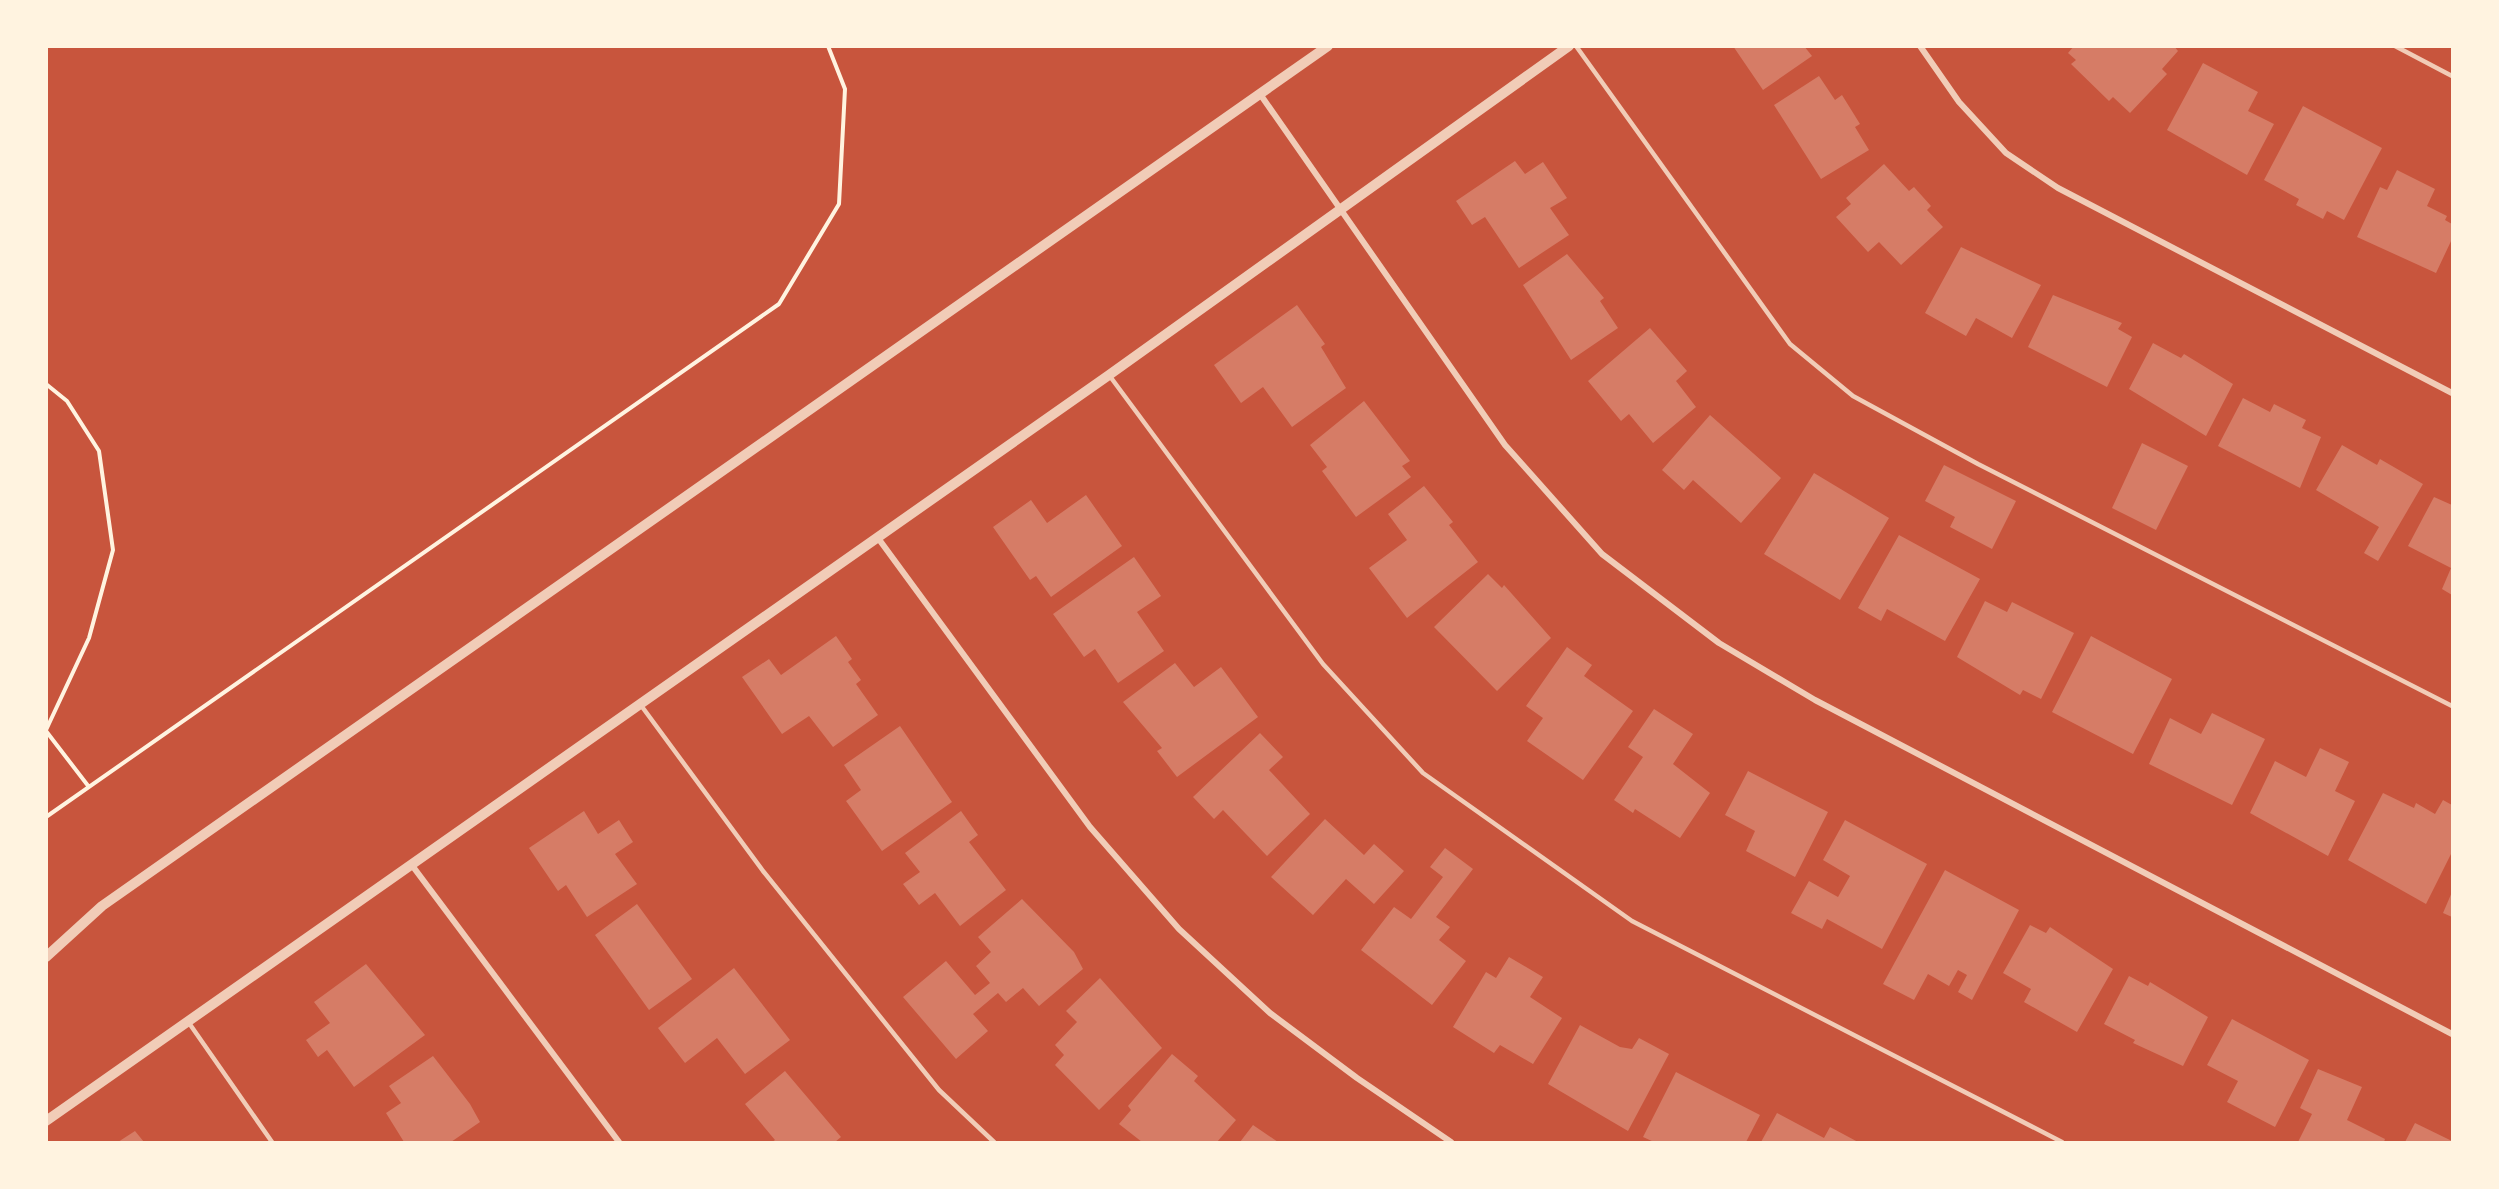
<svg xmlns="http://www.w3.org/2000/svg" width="2499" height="1189" font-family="'DM Sans',sans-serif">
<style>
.building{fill:#d67c66}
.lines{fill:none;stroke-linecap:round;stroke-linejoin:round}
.path{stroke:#fff3e0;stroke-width:4}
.service{stroke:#f1ccb7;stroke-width:4.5}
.minor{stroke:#f1ccb7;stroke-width:6}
.tertiary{stroke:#f1ccb7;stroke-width:10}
</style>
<rect width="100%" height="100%" fill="#c8553d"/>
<path class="building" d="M1733 46H1804L1812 56 1763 90Z
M2074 46H2174L2178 51 2162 69 2167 74 2130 113 2113 97 2109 101 2071 64 2076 60 2068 53Z
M2203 63 2258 92 2248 111 2274 124 2247 175 2167 130Z
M1819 76 1835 100 1842 95 1860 124 1855 127 1869 150 1821 179 1774 105Z
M2303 106 2382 148 2344 220 2327 211 2323 219 2296 205 2299 199 2264 180Z
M1515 161 1525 174 1543 162 1567 198 1550 208 1569 235 1519 268 1485 217 1472 225 1456 201Z
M1884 164 1909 191 1914 187 1931 206 1927 210 1943 227 1901 265 1879 242 1868 252 1836 217 1851 204 1846 198Z
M2397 170 2435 189 2427 206 2447 216 2445 220 2452 224V239L2436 273 2357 237 2380 187 2387 190Z
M1961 247 2041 285 2012 338 1976 318 1966 336 1925 313Z
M1567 254 1604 298 1600 301 1618 328 1571 360 1523 285Z
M2053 295 2122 323 2118 329 2132 337 2107 387 2028 347Z
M1297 305 1325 344 1321 347 1346 388 1292 427 1263 387 1241 403 1214 365Z
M1650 328 1687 371 1676 381 1696 407 1653 443 1629 414 1621 421 1588 381Z
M2153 343 2181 358 2184 354 2233 384 2206 436 2129 389Z
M2243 398 2270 412 2274 404 2306 420 2302 428 2321 437 2300 488 2218 446Z
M1364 401 1410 461 1402 466 1411 477 1356 517 1322 471 1327 467 1310 445Z
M1710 415 1781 478 1741 523 1693 480 1684 490 1662 470Z
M2142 443 2188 466 2156 530 2112 508Z
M2342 445 2377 465 2380 459 2423 484 2378 561 2364 553 2379 527 2316 490Z
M1944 465 2016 501 1992 549 1950 527 1955 517 1925 501Z
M1814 473 1889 518 1840 600 1764 554Z
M1424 486 1453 522 1449 525 1478 562 1407 618 1369 568 1407 540 1388 514Z
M1086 495 1122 546 1051 597 1036 576 1030 580 993 527 1031 500 1047 523Z
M2434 497 2452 505V595L2442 589 2451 568 2408 546Z
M1899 535 1980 579 1945 641 1887 609 1881 621 1858 608Z
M1134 557 1161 596 1137 612 1164 651 1118 683 1095 649 1084 657 1053 614Z
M1488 574 1502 588 1504 585 1551 638 1497 691 1434 627Z
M1985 601 2007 612 2012 602 2074 633 2041 699 2023 690 2020 695 1957 657Z
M836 636 852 659 848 662 861 680 856 684 878 715 833 747 809 716 782 734 742 677 769 659 781 675Z
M2091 636 2172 679 2133 754 2052 712Z
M1567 647 1592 665 1584 676 1633 711 1583 780 1527 741 1543 718 1526 706Z
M1175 663 1194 687 1221 667 1258 717 1177 777 1157 751 1162 748 1123 702Z
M1654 709 1693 734 1673 764 1710 793 1680 838 1635 809 1633 813 1614 800 1643 757 1628 747Z
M2212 713 2265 739 2232 805 2149 764 2170 718 2201 734Z
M900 726 952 802 882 851 846 801 861 790 844 765Z
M1260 733 1283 757 1269 770 1310 814 1267 856 1223 810 1214 819 1193 797Z
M2320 748 2349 762 2335 791 2355 801 2328 856 2250 813 2275 761 2306 777Z
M1748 771 1828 812 1795 877 1746 851 1755 831 1725 815Z
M2383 793 2414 808 2416 803 2435 814 2443 800 2452 805V852L2426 904 2348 860Z
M584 811 598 834 619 820 633 842 615 854 637 884 587 917 566 885 558 891 529 848Z
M961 811 978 835 969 842 1006 890 960 926 935 893 919 905 903 884 920 872 905 853Z
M1325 819 1364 855 1374 844 1404 871 1374 904 1346 879 1313 915 1271 877Z
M1845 820 1927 864 1882 949 1827 919 1822 929 1791 913 1809 881 1838 897 1850 876 1823 860Z
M1445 848 1473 869 1436 917 1450 927 1439 940 1466 961 1432 1005 1361 950 1394 907 1411 919 1443 877 1430 867Z
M1945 870 2019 910 1972 1000 1958 992 1967 975 1958 970 1949 986 1928 974 1914 1000 1883 984Z
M2452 892V917L2443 913Z
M1022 899 1074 952 1083 969 1039 1006 1023 988 1006 1002 998 993 973 1014 988 1031 956 1059 903 997 946 961 975 995 990 983 976 966 991 952 978 937Z
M637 904 692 979 649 1010 595 935Z
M2030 925 2046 933 2050 927 2113 969 2077 1032 2024 1002 2031 989 2003 973Z
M1509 957 1543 977 1530 997 1562 1018 1533 1064 1500 1045 1494 1053 1453 1027 1486 972 1496 978Z
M366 964 425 1035 354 1087 327 1050 318 1057 306 1040 330 1023 314 1002Z
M734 968 790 1040 745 1074 717 1038 685 1063 658 1028Z
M2129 976 2148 986 2150 982 2208 1017 2183 1066 2133 1043 2135 1040 2104 1024Z
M1100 978 1162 1048 1099 1110 1055 1065 1064 1055 1055 1045 1077 1022 1066 1011Z
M2232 1019 2309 1060 2275 1127 2227 1102 2238 1081 2207 1065Z
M1580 1025 1620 1047 1632 1049 1639 1038 1669 1054 1628 1131 1548 1084Z
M1172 1054 1198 1076 1194 1081 1236 1120 1217 1142H1142L1119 1124 1131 1110 1128 1106Z
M433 1056 470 1104 480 1122 451 1142H404L386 1113 401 1103 389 1086Z
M2318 1069 2362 1087 2347 1120 2385 1139 2384 1142H2298L2312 1114 2300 1108Z
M785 1071 841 1137 835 1142H772L775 1140 745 1104Z
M1676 1072 1760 1115 1746 1142 1676 1141 1654 1142 1643 1137Z
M1777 1113 1824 1138 1830 1127 1858 1142H1761Z
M2415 1123 2452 1141V1142H2405Z
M1253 1125 1278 1142H1240Z
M135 1131 144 1142H118Z"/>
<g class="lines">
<path class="path" d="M46 384 67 401 99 451 113 550 89 638 46 730
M46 731 89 787
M46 817 779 304 839 204 845 89 828 46"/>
<path class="service" d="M1576 46 1790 344 1853 396 1978 464 2452 706
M2395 46 2452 76
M1109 375 1323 664 1423 773 1632 921 2062 1142
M640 704 763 871 939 1090 994 1142
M189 1023 272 1142"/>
<path class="minor" d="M1920 46 1959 102 2006 153 2058 188 2452 393
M1260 94 1505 445 1602 554 1719 643 1815 700 2452 1034
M878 538 1090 827 1179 929 1270 1013 1357 1078 1451 1142
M411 864 619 1142"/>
<path class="tertiary" d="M46 957 102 906 1328 46
M46 1121 1109 375 1569 46"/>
</g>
<rect width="2499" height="1189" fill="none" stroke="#fff3e0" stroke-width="96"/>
</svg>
